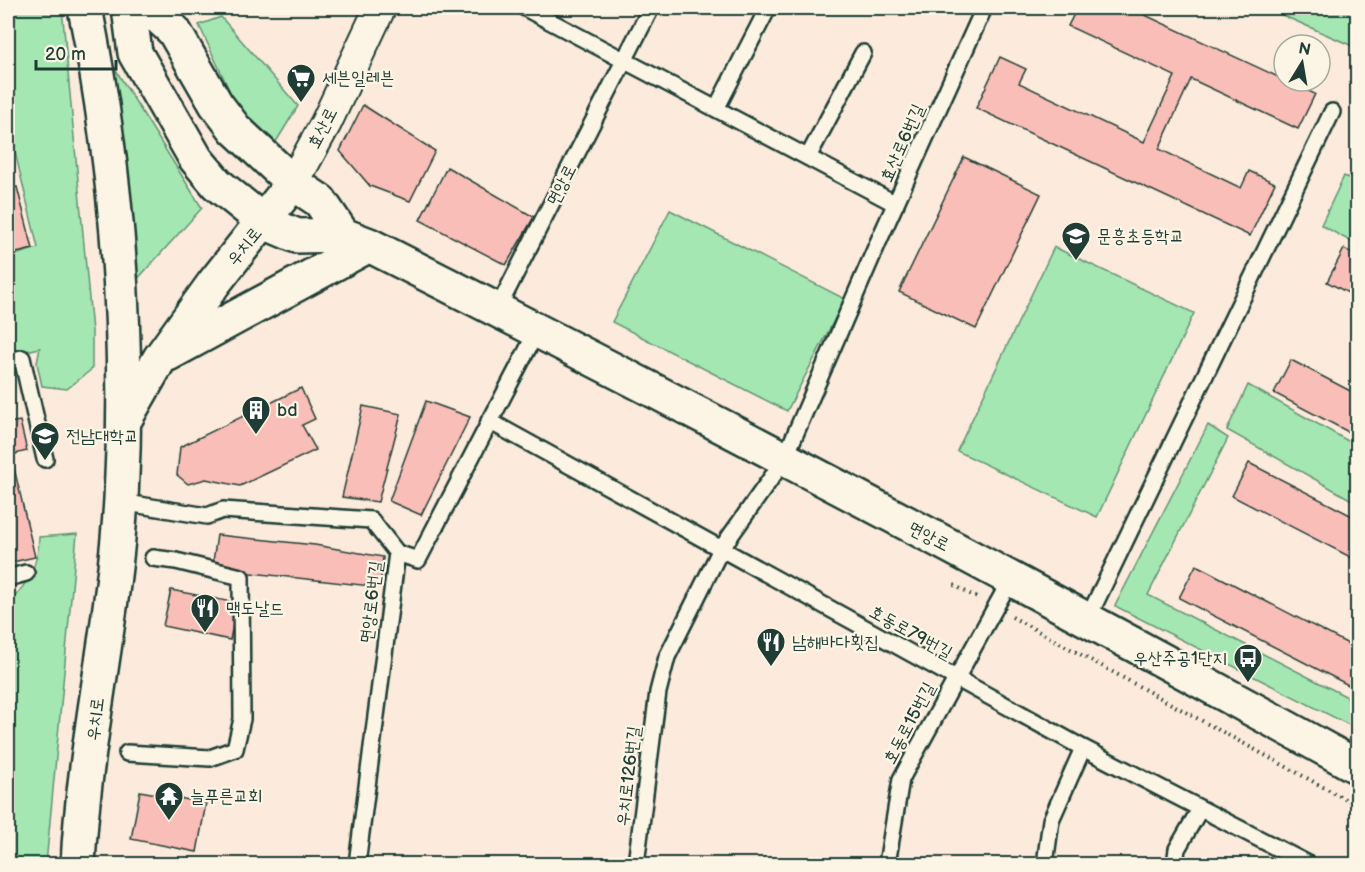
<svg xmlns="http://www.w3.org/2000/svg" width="1365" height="872" font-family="'Balsamiq Sans','Poor Story',sans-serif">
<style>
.green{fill:#a4e7b2;stroke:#629273;stroke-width:1.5}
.building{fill:#fabeb8;stroke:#1f3d34;stroke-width:1.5}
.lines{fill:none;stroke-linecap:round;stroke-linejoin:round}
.lane-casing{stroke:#1f3d34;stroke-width:20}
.street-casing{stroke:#1f3d34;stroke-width:34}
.secondary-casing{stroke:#1f3d34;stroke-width:38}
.path{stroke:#1f3d34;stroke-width:4;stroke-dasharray:1.5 4.5;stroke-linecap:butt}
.lane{stroke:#fcf5e5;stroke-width:15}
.street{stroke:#fcf5e5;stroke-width:30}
.secondary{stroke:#fcf5e5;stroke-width:33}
.labels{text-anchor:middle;stroke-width:4.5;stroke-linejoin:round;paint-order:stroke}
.poi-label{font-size:18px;fill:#1f3d34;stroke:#fcf5e5;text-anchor:start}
.street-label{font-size:18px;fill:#1f3d34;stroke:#fcf5e5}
</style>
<rect width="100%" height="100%" fill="#fceadc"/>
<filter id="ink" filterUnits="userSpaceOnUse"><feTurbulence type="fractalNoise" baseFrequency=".0167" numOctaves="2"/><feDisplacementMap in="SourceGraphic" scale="12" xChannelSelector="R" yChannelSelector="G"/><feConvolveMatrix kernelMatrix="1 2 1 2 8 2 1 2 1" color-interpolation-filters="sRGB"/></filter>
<g filter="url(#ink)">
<path class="green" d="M62 8 92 331V369L67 389 42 386 37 363 40 348 8 355V257L38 248 8 123V9Z
M77 8 202 208 123 295Z
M1285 8H1357V48L1282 15Z
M221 17 298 106 271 150 244 122 199 25Z
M1344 176 1357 182V245L1321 225Z
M670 210 845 299 787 411 612 322Z
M1054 247 1194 313 1097 517 957 451Z
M1248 385 1357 446V503L1227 430Z
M1208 425 1228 438 1148 595 1357 702V729L1115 606Z
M77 534 46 864H8V603C27 586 39 563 39 537Z"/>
<path class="building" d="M1077 8H1130L1315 94 1298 129 1191 79 1159 149 1241 188 1249 171 1275 183 1250 236 976 108 1000 57 1026 69 1019 83 1144 142 1175 76 1068 26Z
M363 105 435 151 410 201 370 186 340 151Z
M964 157 1041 194 976 329 899 292Z
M447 167 534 217 506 265 420 220Z
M17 187 33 249 8 255V189Z
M1344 249 1358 256V298L1327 282Z
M1291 360 1358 395V437L1274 393Z
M301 388 315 419 302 425 316 450 240 486 206 479 188 484 177 475 180 447Z
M426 401 470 417 421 515 389 501Z
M363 406 401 414 378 502 342 497Z
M8 421V423L20 421 27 451 11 455 35 557 8 563Z
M1249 463 1358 519V561L1232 496Z
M217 535 315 545 383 557 380 587 242 572 213 562Z
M1196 565 1358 649V690L1179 598Z
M171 590 237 603 230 640 163 626Z
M140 791 206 803 197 852 131 839Z"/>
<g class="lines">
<g class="lane-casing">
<path id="lane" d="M525 8 896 204
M716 109 768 8
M808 157 863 53
M497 310 651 8
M8 361 22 358 45 459
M489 421 1083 748 1308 864
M121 502 207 516 223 510 371 520 397 553
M8 578 26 573
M1088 618 1332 112
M127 753 210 758 235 749 242 719 241 577 176 561 153 558
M357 864 397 553 418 560 538 329
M636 864 658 692 667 657 721 549 784 460 880 238 984 8
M887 864 901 779 1011 579
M1045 864 1051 820 1083 748
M1175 864 1177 849 1200 809"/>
</g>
<g class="street-casing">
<path id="street" d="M293 183 326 123 380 8"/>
</g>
<g class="secondary-casing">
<path id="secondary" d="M129 8 135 53 196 159 217 184 264 222 297 236 343 235 369 245C702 413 1031 587 1358 767
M149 8 174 31 216 104 235 129 293 183 320 201 343 235
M168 354 369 245
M124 421 160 358 214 283 293 183
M78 864C84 742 114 622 121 499 130 335 117 169 85 8"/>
</g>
<path class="path" d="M954 585 977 598
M1012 617 1358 806"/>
<use href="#lane" class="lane"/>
<use href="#street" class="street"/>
<use href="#secondary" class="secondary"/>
</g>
</g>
<defs>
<g id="supermarket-pin" transform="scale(1.5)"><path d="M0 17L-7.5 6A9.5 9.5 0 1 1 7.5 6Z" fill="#1f3d34" stroke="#fcf5e5"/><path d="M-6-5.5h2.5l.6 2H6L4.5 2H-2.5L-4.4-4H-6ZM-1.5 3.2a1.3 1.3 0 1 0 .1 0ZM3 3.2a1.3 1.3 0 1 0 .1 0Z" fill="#fff"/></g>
<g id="school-pin" transform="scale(1.5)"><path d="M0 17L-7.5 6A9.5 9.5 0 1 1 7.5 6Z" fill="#1f3d34" stroke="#fcf5e5"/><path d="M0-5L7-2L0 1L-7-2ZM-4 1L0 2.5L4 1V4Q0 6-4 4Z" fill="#fff"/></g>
<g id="building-pin" transform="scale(1.5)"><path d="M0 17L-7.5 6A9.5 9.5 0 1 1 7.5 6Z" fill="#1f3d34" stroke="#fcf5e5"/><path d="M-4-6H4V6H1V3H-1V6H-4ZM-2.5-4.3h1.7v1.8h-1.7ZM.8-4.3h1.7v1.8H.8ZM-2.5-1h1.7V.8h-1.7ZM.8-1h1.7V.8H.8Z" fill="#fff"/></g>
<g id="university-pin" transform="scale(1.5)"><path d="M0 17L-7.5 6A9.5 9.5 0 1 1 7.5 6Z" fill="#1f3d34" stroke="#fcf5e5"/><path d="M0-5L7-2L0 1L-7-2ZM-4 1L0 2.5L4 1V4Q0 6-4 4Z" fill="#fff"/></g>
<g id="restaurant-pin" transform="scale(1.5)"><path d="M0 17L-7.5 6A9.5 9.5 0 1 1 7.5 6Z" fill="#1f3d34" stroke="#fcf5e5"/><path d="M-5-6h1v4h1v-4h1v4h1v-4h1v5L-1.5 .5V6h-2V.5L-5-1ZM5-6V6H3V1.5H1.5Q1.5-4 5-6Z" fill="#fff"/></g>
<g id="bus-pin" transform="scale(1.5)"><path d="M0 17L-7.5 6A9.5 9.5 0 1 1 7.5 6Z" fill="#1f3d34" stroke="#fcf5e5"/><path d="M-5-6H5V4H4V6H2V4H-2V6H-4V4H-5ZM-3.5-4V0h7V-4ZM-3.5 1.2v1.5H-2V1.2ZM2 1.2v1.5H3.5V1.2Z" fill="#fff"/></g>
<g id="temple-pin" transform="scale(1.5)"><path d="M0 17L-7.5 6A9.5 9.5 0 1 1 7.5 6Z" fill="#1f3d34" stroke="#fcf5e5"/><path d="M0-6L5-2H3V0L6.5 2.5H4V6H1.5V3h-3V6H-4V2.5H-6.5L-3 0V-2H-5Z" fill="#fff"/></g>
</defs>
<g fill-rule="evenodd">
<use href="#supermarket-pin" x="301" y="78"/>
<use href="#school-pin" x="1076" y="236"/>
<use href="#building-pin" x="256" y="410"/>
<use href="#university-pin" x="45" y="436"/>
<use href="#restaurant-pin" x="205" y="608"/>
<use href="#restaurant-pin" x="771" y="642"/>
<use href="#bus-pin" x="1248" y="658"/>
<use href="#temple-pin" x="169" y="796"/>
</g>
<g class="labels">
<g class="poi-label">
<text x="322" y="84">세븐일레븐</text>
<text x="1097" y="242">문흥초등학교</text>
<text x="277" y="416">bd</text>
<text x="66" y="442">전남대학교</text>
<text x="226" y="614">맥도날드</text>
<text x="792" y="648">남해바다횟집</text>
<text x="1227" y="664" text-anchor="end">우산주공1단지</text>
<text x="190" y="802">늘푸른교회</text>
</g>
<g class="street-label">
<text transform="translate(322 128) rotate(-63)" y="6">효산로</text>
<text transform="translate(902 143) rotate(-66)" y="6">효산로6번길</text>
<text transform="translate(561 185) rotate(-63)" y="6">면앙로</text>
<text transform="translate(244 246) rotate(-51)" y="6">우치로</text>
<text transform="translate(929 536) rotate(27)" y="6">면앙로</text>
<text transform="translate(371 602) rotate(-83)" y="6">면앙로6번길</text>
<text transform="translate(911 632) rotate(29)" y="6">호동로79번길</text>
<text transform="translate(95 719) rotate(-83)" y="6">우치로</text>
<text transform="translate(909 723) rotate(-62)" y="6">호동로15번길</text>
<text transform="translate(628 776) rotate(-83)" y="6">우치로126번길</text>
</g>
</g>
<rect width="1365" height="872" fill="none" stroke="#fcf5e5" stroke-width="30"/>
<rect x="15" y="15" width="1335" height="842" fill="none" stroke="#1f3d34" stroke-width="2" filter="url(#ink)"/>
<g transform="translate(1302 63) rotate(11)"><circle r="28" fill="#fcf5e5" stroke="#a4ab9e" stroke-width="1.5"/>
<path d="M0-4.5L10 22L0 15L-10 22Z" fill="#1f3d34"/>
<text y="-9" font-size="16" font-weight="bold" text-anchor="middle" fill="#1f3d34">N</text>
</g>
<path d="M36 60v9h80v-9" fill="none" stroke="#1f3d34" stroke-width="3"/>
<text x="45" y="60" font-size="18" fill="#1f3d34" stroke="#fcf5e5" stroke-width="4.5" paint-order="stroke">20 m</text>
</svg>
